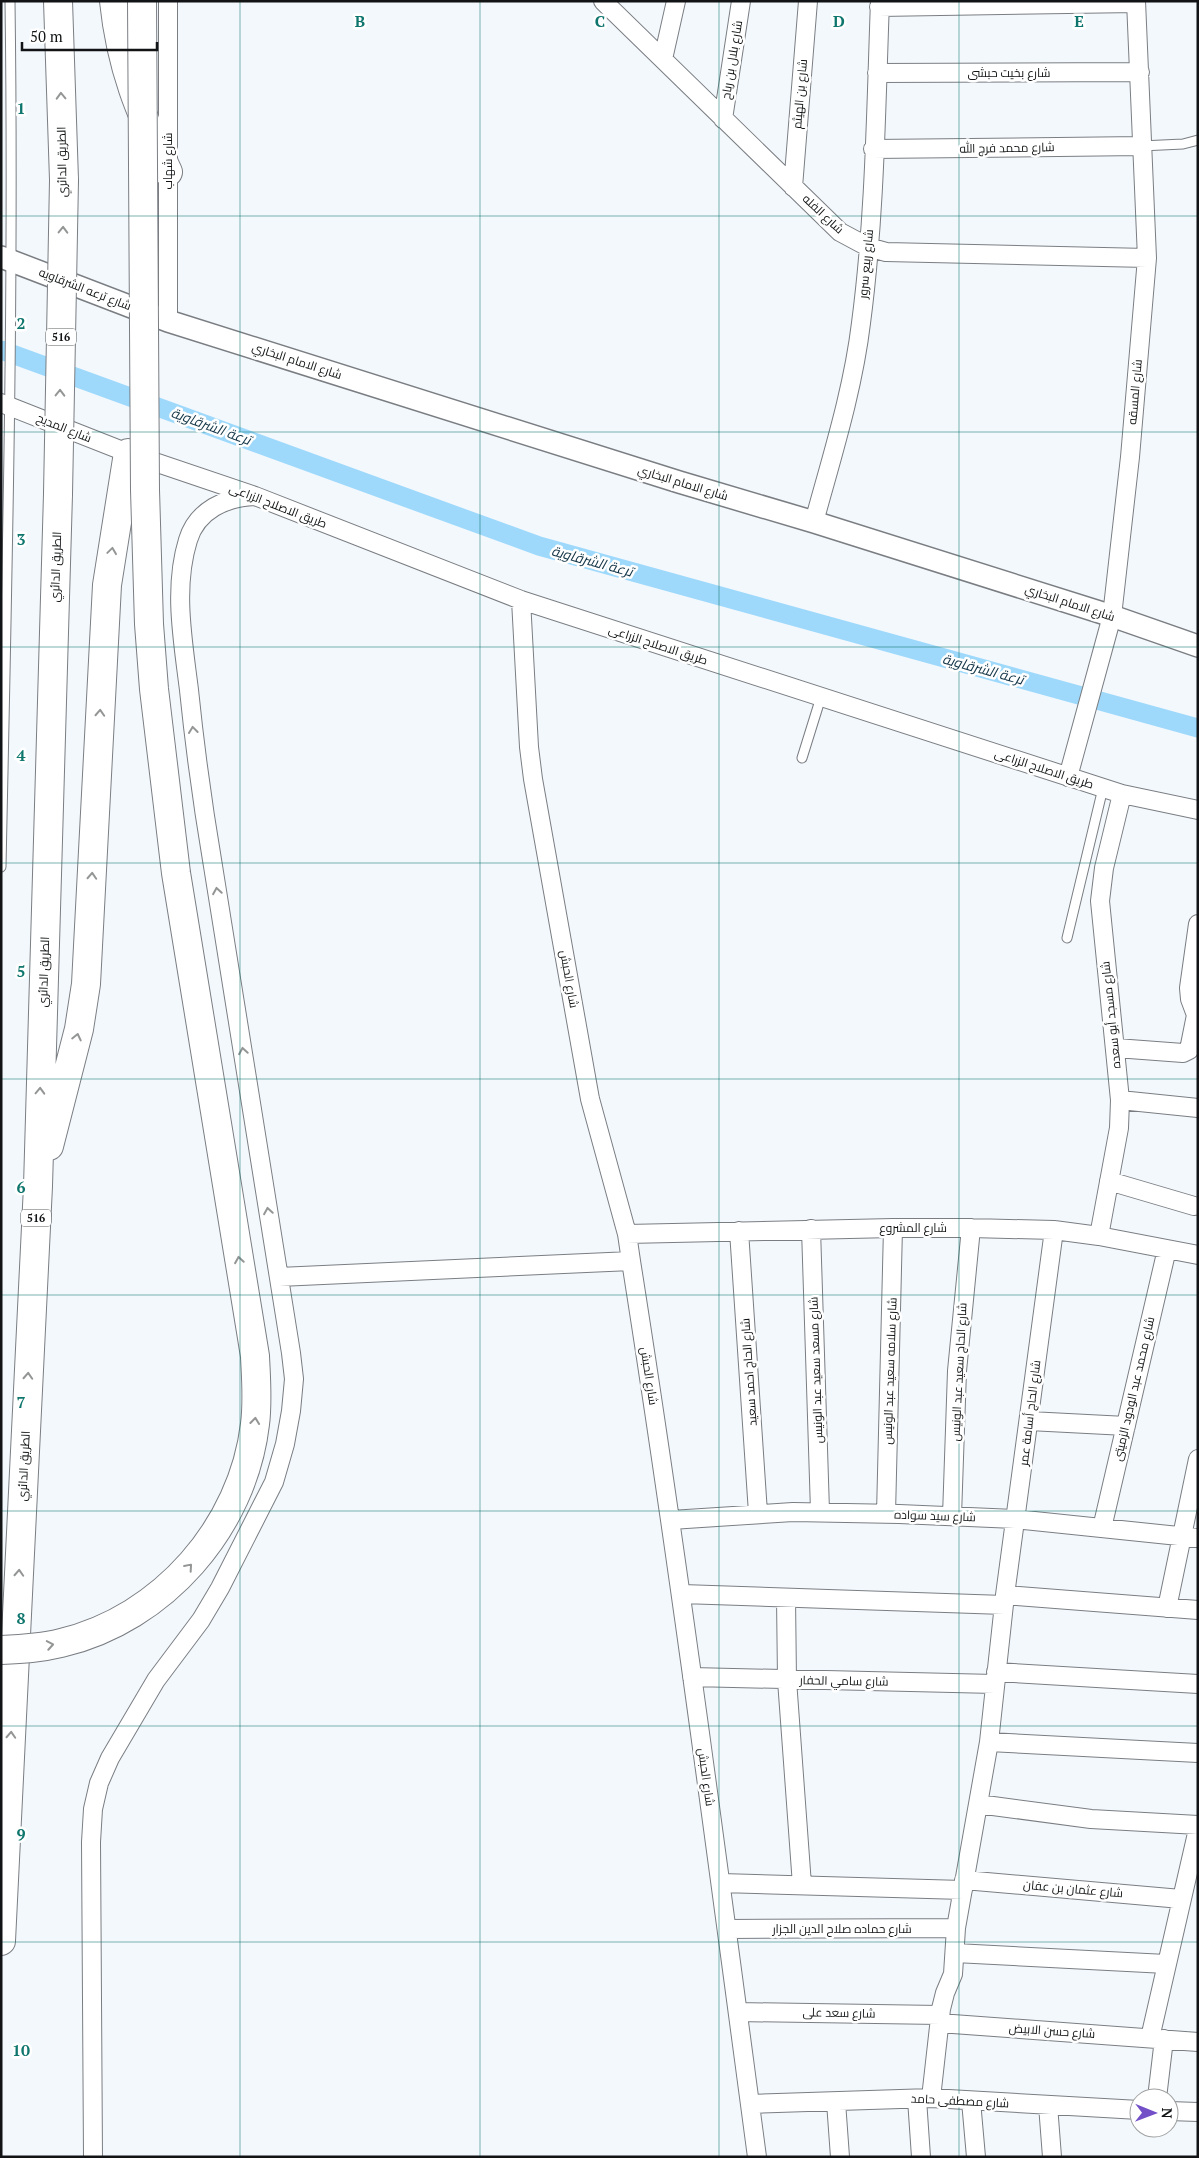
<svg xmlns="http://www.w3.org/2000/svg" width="1199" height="2158" font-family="'PT Serif',Cairo,serif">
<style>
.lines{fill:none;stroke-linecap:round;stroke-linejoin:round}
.canal{stroke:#9ed9fb;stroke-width:19}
.service-casing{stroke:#7a7e83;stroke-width:11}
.minor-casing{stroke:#7a7e83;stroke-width:20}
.tertiary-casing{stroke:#7a7e83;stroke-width:24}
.motorway-casing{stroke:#7a7e83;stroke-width:30}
.service{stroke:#fff;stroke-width:9}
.minor{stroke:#fff;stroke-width:18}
.tertiary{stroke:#fff;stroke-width:21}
.motorway{stroke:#fff;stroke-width:28}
.motorway-bridge-casing{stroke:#7a7e83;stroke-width:30;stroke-linecap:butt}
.motorway-bridge{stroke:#fff;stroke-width:28}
.oneway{stroke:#949595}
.grid{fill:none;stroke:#0f766e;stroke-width:1;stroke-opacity:0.55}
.labels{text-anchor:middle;stroke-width:5;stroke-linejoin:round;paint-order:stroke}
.shield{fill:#fff;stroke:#585a5a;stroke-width:1}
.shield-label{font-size:11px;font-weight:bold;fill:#111314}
.street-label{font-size:12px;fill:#111314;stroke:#fff}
.water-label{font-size:14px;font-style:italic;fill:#123446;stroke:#fff}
.grid-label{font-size:16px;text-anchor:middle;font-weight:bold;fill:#0f766e;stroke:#fff;stroke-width:5;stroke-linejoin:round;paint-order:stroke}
</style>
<rect width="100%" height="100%" fill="#f3f8fd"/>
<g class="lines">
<path class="canal" d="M1 350 539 546 1198 728"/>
<g class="service-casing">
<path id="service" d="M1141 146 1183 144 1198 140
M802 758 821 697
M1 867C7 579 14 290 10 1
M1067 938 1103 788"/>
</g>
<g class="minor-casing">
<path id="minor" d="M603 1 840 232 868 247 886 252 1147 258
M879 7 1136 3
M663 59 676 1
M877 73 1140 72
M723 119 741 1
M873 149 1141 146
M793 187 808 1
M168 321V1
M1 403 128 453 255 496 521 600 1122 794 1198 810
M814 522C832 456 853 390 861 323 875 217 876 108 880 1
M521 600 529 747 533 779 590 1099 627 1234 631 1261C678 1559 717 1858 757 2157
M1068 777 1112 616 1130 457 1147 258 1136 1
M1116 1048 1183 1053 1189 1050 1196 1015 1190 999 1189 988 1198 924
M1120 1100 1198 1108
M1109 1181 1194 1206
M811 1229 820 1511
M739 1231 758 1513
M627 1234 893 1228H971L1054 1230 1099 1236 1198 1255
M1099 1236 1119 1128 1120 1100 1100 901 1104 868 1122 794
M279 1277 631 1261
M1029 1421 1126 1426
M886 1514 893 1228
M952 1516 957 1371 971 1228
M671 1520 793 1512 899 1514 1015 1519 1198 1538
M1102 1528 1167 1249
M682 1594 1004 1605
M1005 1595 1198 1610
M786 1598 787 1680 802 1885
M1167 1608 1198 1459
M996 1672 1198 1684
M692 1677 995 1684
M989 1742 1198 1753
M978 1804 1091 1819 1198 1825
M964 1880 1181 1899
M721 1883 963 1890
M728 1929 956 1928
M955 1953 1166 1964
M738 2012 940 2015
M939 2023 1198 2042
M1150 2038 1198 1829
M931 2098 941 2009 945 1993 953 1974 956 1928 989 1742 1005 1595 1054 1230
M1157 2098 1164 2039
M917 2099 921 2157
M971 2101 976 2157
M836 2102 840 2157
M750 2104 931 2098 1139 2110
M1048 2105 1052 2157
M1169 2111 1198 2112
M93 2157 91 1842 93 1809 99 1783 110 1758 156 1680 201 1620 220 1588 274 1482 285 1444 291 1411 294 1379 291 1353C265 1190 239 1028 213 866 203 807 195 749 189 690 183 641 173 588 188 540 197 510 226 497 255 496"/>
</g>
<g class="tertiary-casing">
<path id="tertiary" d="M1 257 168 321 679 482 814 522 1112 616 1198 646"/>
</g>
<g class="motorway-casing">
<path id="motorway" d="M58 1 64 180
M114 1C121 69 140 112 168 172
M49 1146 79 1029 86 984 107 585 128 453
M1 1941 38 1186 58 494"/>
</g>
<use href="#service" class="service"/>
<use href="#minor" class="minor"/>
<use href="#tertiary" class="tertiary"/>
<use href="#motorway" class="motorway"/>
<g class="motorway-bridge-casing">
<path id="motorway-bridge" d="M58 494 64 180
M1 1650C22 1649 41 1648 61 1643 163 1619 243 1527 255 1424 258 1401 256 1379 255 1356L176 873 154 689 149 624 145 490 142 1"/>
</g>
<use href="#motorway-bridge" class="motorway-bridge"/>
</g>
<defs><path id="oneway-chevron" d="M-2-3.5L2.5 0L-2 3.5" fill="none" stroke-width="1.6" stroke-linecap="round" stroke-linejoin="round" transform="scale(1.25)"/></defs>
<g class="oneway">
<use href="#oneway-chevron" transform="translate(61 96) rotate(-92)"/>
<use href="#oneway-chevron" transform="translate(63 230) rotate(-89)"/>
<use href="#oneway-chevron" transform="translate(60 393) rotate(-89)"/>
<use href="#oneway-chevron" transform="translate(112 551) rotate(-82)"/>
<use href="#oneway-chevron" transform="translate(100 713) rotate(-87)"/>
<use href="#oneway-chevron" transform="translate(193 730) rotate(-97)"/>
<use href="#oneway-chevron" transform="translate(92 876) rotate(-87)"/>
<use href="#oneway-chevron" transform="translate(217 891) rotate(-99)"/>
<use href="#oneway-chevron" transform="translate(77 1037) rotate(-77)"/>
<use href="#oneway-chevron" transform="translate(243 1051) rotate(-99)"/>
<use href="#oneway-chevron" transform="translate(40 1091) rotate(-88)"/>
<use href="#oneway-chevron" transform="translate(268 1211) rotate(-99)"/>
<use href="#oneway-chevron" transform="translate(239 1260) rotate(-99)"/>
<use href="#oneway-chevron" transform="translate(28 1376) rotate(-87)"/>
<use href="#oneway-chevron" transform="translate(255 1421) rotate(-84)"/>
<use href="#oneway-chevron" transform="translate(189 1567) rotate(-49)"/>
<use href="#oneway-chevron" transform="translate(19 1573) rotate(-87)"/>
<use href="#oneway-chevron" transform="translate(50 1645) rotate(-10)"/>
<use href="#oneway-chevron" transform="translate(11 1735) rotate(-87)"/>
</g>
<path class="grid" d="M240 1V2157M480 1V2157M719 1V2157M959 1V2157M1 216H1198M1 432H1198M1 647H1198M1 863H1198M1 1079H1198M1 1295H1198M1 1511H1198M1 1726H1198M1 1942H1198"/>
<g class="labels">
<g class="shield">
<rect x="46" y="328.5" width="30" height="17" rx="4"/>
<rect x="21" y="1209.5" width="30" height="17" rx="4"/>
</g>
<g class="shield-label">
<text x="61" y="341">516</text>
<text x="36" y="1222">516</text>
</g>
<g class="street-label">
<text transform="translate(732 60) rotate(-81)" y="4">شارع بلال بن رباح</text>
<text x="1009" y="77">شارع بخيت حبشى</text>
<text transform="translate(800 94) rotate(-85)" y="4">شارع بن الهيثم</text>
<text transform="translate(1007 148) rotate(-1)" y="4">شارع محمد فرج الله</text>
<text transform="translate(168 161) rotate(-90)" y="4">شارع شهاب</text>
<text transform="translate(62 162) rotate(-91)" y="4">الطريق الدائري</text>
<text transform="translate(823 214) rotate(43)" y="4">شارع الفله</text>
<text transform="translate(866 264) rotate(-85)" y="4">شارع ربيع سرور</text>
<text transform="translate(85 289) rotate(21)" y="4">شارع ترعه الشرقاويه</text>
<text transform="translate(297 361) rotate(18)" y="4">شارع الامام البخاري</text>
<text transform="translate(1135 392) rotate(-85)" y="4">شارع المسقه</text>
<text transform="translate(64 428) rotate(22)" y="4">شارع المديح</text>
<text transform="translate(683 483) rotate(17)" y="4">شارع الامام البخاري</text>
<text transform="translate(278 506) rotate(21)" y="4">طريق الاصلاح الزراعى</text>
<text transform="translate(56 567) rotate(-88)" y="4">الطريق الدائري</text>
<text transform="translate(1070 603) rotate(18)" y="4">شارع الامام البخاري</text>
<text transform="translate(658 645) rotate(18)" y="4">طريق الاصلاح الزراعى</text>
<text transform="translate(1044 769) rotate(18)" y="4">طريق الاصلاح الزراعى</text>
<text transform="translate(44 972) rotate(-88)" y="4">الطريق الدائري</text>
<text transform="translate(569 979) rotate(80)" y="4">شارع الحبش</text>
<text transform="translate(1111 1015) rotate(-96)" y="4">شارع مسجد أبو سعده</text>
<text x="913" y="1232">شارع المشروع</text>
<text transform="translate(816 1370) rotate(-92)" y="4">شارع مسعد سعيد عبد الونيس</text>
<text transform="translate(890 1371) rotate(-88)" y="4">شارع سلامه سعيد عبد الونيس</text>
<text transform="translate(749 1372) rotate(-94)" y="4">شارع الحاج احمد سعيد</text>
<text transform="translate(959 1372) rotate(-87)" y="4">شارع الحاج سعيد عبد الونيس</text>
<text transform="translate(649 1376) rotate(81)" y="4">شارع الحبش</text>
<text transform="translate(1134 1389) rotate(-77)" y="4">شارع محمد عبد الودود الزميتى</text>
<text transform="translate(1030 1413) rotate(-83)" y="4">شارع الحاج أسامة عمر</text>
<text transform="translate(24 1466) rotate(-87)" y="4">الطريق الدائري</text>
<text transform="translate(935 1516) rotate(2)" y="4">شارع سيد سواده</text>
<text transform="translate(844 1681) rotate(1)" y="4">شارع سامي الحفار</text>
<text transform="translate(706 1777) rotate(82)" y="4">شارع الحبش</text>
<text transform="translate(1073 1889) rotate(5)" y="4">شارع عثمان بن عفان</text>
<text x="842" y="1933">شارع حماده صلاح الدين الجزار</text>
<text transform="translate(839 2013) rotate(1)" y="4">شارع سعد على</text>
<text transform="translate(1052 2031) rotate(4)" y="4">شارع حسن الابيض</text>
<text transform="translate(960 2101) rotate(3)" y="4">شارع مصطفى حامد</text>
</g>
<g class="water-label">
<text transform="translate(211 426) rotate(20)" y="5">ترعة الشرقاوية</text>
<text transform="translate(592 561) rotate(15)" y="5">ترعة الشرقاوية</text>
<text transform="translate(983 669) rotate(15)" y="5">ترعة الشرقاوية</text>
</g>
</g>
<g class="grid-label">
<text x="360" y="27">B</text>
<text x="600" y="27">C</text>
<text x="839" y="27">D</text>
<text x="1079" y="27">E</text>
<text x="21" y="114">1</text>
<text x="21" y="329">2</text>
<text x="21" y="545">3</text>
<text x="21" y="761">4</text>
<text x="21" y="977">5</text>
<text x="21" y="1193">6</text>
<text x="21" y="1408">7</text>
<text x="21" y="1624">8</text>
<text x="21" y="1840">9</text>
<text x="21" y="2056">10</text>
</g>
<rect width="1199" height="2158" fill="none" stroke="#111314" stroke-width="5"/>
<g transform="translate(1154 2113) rotate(91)"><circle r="24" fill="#ffffff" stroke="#a0a1a1"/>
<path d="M0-4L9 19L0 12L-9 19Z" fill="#734fc8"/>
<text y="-8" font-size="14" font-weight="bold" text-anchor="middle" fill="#111314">N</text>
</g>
<path d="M22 42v8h135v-8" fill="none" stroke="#111314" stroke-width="2.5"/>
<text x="30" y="42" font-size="15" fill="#111314" stroke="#ffffff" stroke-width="4" paint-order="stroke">50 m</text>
</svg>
